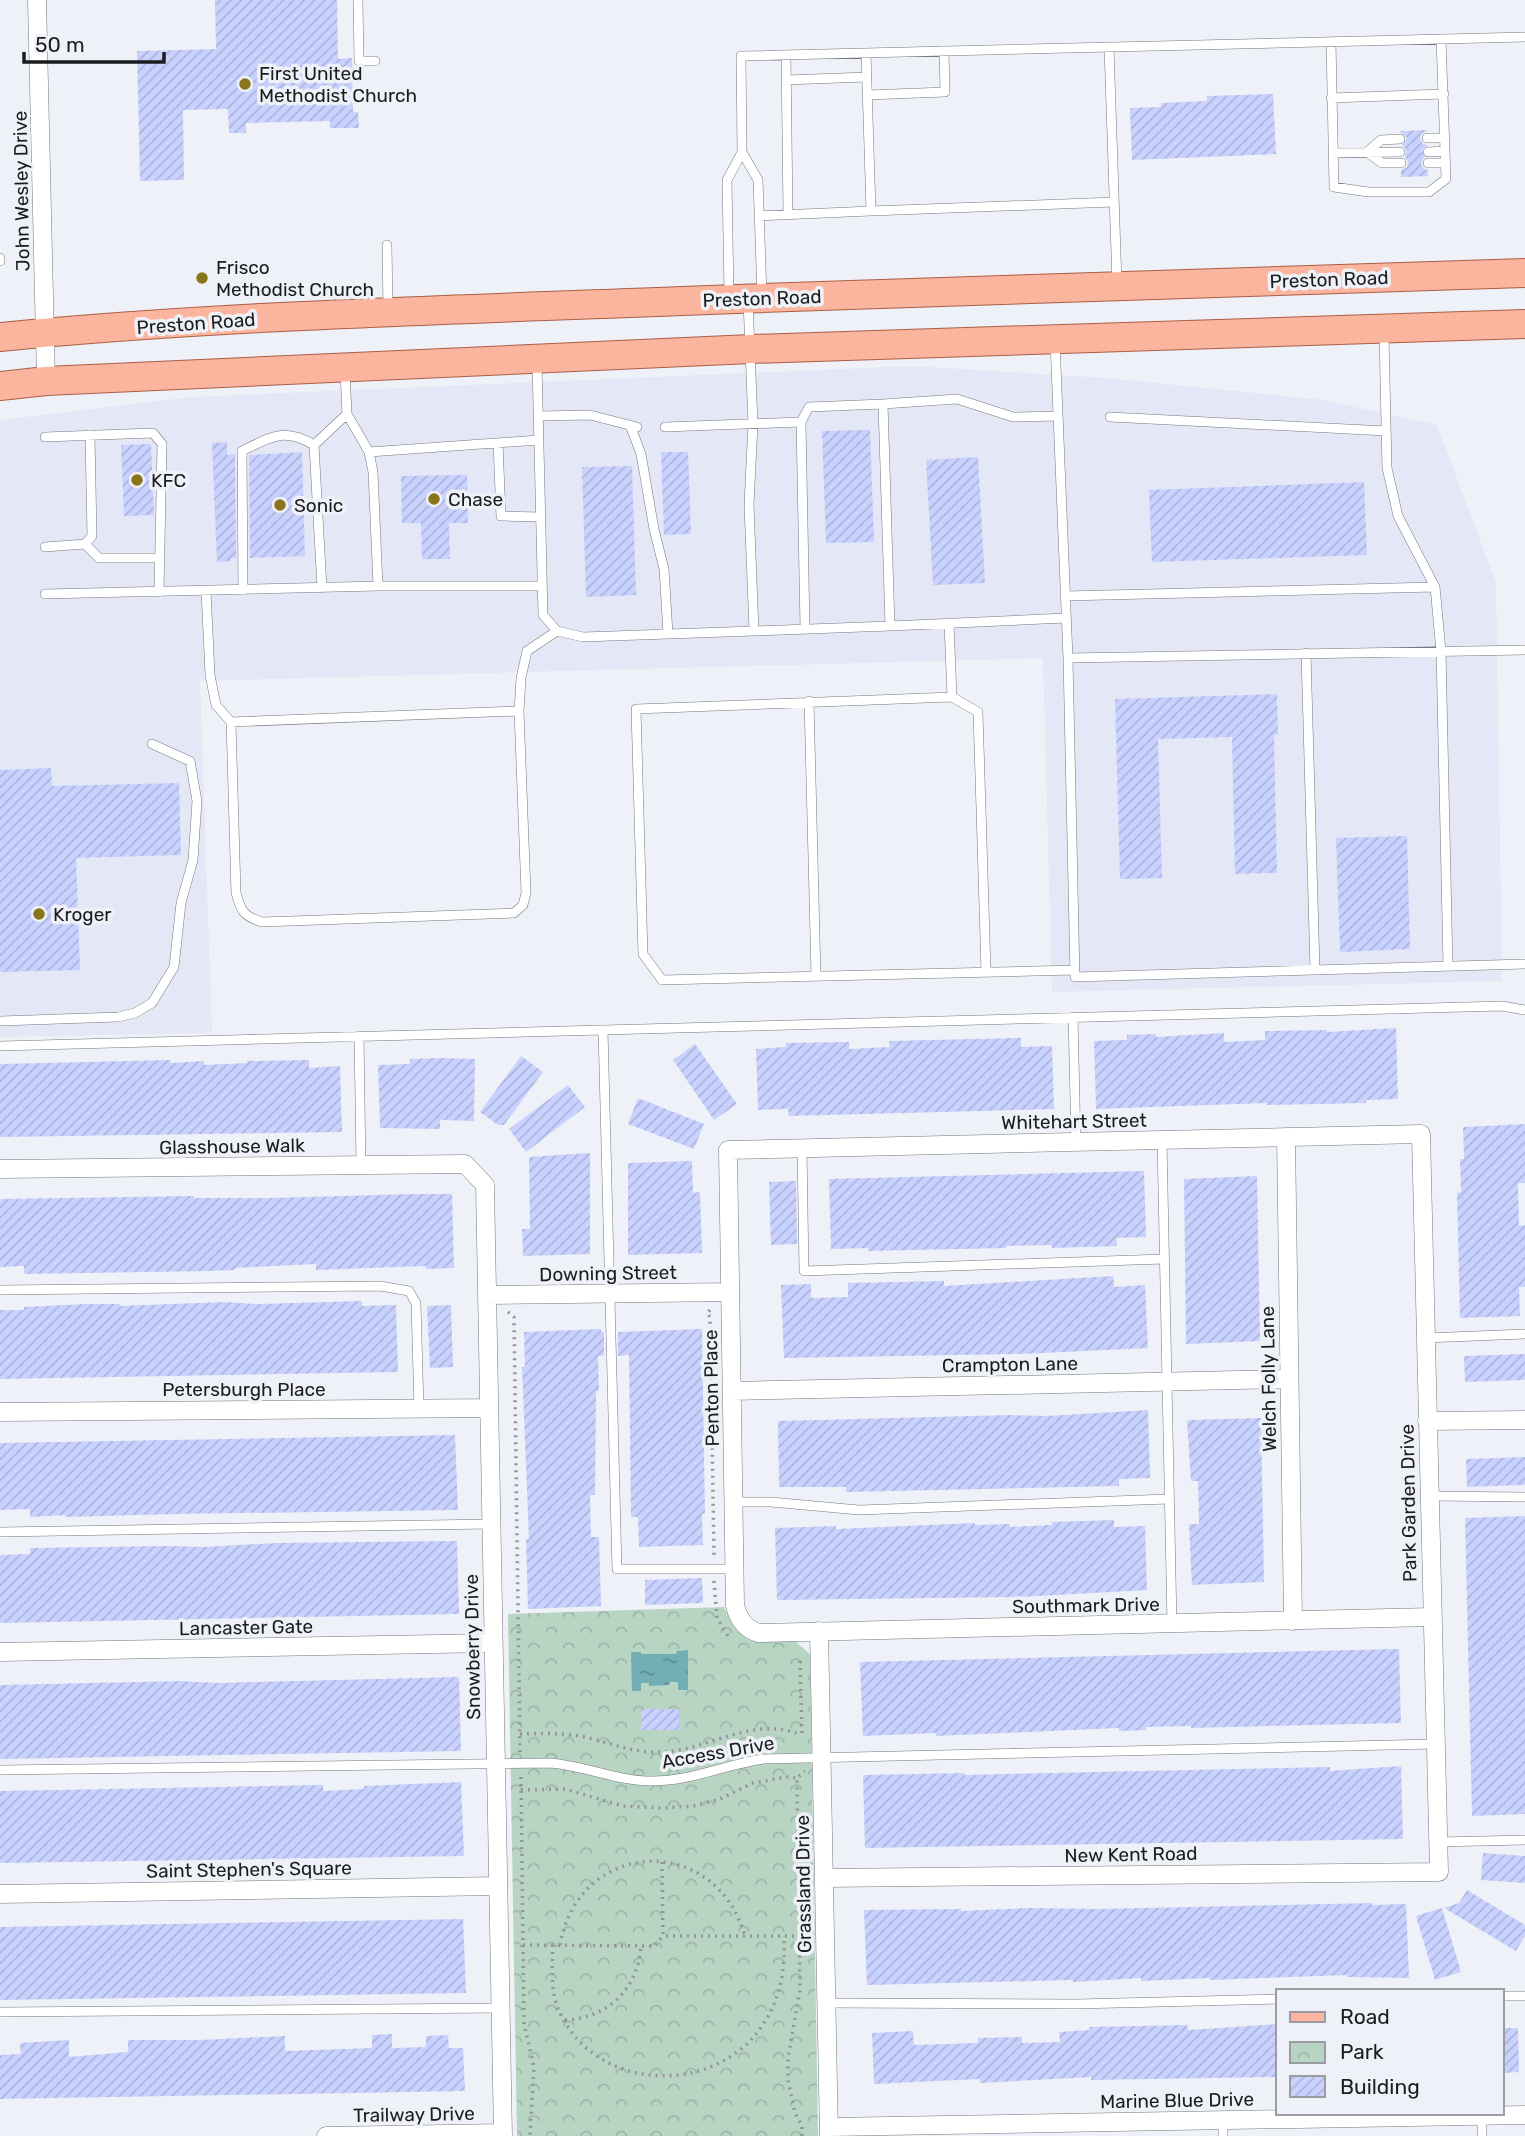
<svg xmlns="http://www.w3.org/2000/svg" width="1525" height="2136" font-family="Rubik,sans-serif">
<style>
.built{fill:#e4e7f6}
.park{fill:url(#park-crowns)}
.water{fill:url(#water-ripples)}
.building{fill:url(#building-hatch)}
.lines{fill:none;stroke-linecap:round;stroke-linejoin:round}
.service-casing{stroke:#76777e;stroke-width:10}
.minor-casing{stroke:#76777e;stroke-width:19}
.primary-casing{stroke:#ab5e46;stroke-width:30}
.path{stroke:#93959a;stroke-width:3.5;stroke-dasharray:2 5;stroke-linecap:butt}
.service{stroke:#fff;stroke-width:9}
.minor{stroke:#fff;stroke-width:18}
.primary{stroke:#fbb49d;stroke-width:28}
.poi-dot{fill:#8a761a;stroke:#eff1f8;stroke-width:2.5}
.labels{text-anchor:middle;stroke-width:7;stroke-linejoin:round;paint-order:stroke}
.poi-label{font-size:19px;fill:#1b1c1e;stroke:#eff1f8;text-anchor:start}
.street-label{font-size:19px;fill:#1b1c1e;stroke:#eff1f8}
</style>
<defs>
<pattern id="park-crowns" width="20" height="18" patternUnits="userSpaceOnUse" patternTransform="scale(1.75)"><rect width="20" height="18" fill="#b8d5c3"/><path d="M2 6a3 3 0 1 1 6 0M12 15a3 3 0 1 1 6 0" fill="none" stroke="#9eb6a7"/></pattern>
<pattern id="water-ripples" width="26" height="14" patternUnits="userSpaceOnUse" patternTransform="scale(1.75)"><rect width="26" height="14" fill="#71aeb5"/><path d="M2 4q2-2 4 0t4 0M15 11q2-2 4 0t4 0" fill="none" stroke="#5c8d93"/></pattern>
<pattern id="building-hatch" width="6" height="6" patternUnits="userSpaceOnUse" patternTransform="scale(1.75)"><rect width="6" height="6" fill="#c9d2ff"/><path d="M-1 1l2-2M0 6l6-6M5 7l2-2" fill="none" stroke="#acb4da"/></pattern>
</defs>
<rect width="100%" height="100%" fill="#eff1f8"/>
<path class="built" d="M912 366 1107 378 1323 400 1437 425 1496 582 1502 981 1052 992 1043 658 200 681 212 1033 0 1037V420L192 397Z"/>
<path class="park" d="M724 1607C740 1644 760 1641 795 1641L810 1654 818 2136H517L508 1614Z"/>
<path class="water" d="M688 1650V1690H678V1682H670L669 1685 649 1686V1683H641V1691H632L631 1652H641V1654H676L677 1651Z"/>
<path class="building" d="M215 0H337L338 59 352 58 353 112H358L359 128H330V121L246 123V133H229L228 109 183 110 184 180 140 181 137 51 216 49Z
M1273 94 1276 154 1132 160 1130 108 1161 107V103L1207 101V96Z
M1428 130 1421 134 1420 139 1423 144 1428 145 1422 150 1424 157 1421 164 1424 169 1428 170V176L1401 177V170L1407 167 1408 162 1405 157 1406 149 1402 145 1407 138 1400 131Z
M870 430 874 542 826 543 822 431Z
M227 442V455L235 454 236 558H231V561L217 562 212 443Z
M151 444 154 515 124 516 121 445Z
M302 452 305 556 250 558 249 455Z
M661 452H688L691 534 664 535Z
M978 457 985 583 933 585 926 460Z
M632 466 636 595 586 597 582 467Z
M467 475 468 523H449L450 559H422L421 523H402L401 476Z
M1364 482 1367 555 1152 562 1149 490Z
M1277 694 1278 735H1274L1277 873 1235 874 1232 737 1158 739 1162 878 1120 879 1115 699Z
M51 768 52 786 179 783 181 855 76 858 80 970 0 972V770Z
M1407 836 1410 949 1340 952 1336 838Z
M1396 1028 1398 1099 1366 1100V1103L1267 1105V1103L1096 1109 1094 1041 1127 1040V1035L1156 1034V1037L1224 1033V1042L1265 1040V1031L1327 1030V1032Z
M1021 1038V1047L1052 1046 1054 1109 789 1116 788 1109 758 1110 756 1049 786 1047V1043L849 1042V1049L890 1047 889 1041Z
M695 1044 737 1104 714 1120 673 1060Z
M521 1056 543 1072 504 1125H498L480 1112Z
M438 1058 475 1059 474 1121 440 1120V1129L380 1128 378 1065 410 1064V1059Z
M170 1060 171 1063 204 1061V1065L247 1063V1061L309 1060V1068L340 1066 342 1132 0 1137V1064Z
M568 1085 585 1107 526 1152 509 1129Z
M638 1098 704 1124 694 1149 628 1124Z
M1525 1124V1183H1518L1519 1226 1525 1225V1287H1519L1520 1316 1460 1318 1457 1193 1461 1192 1460 1159H1464L1463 1127Z
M590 1153V1254L523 1256 522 1229H530L529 1157Z
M692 1161 693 1193 700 1192 702 1253 628 1255V1163Z
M1144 1171 1146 1237 1116 1238 1117 1246 1052 1248V1245L1006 1246V1248L868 1251V1248L831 1249 829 1179Z
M1257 1176 1260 1341 1186 1344 1184 1179Z
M796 1181 797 1244 771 1245 769 1182Z
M415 1194H452L454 1268 426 1269V1266L316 1270V1264L235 1268V1270L207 1271 24 1274V1266L0 1267V1199L194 1196V1198H270Z
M1113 1276 1114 1287 1145 1285 1148 1348 1021 1354 784 1358 781 1285 811 1284V1298L848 1297V1283L944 1281V1286Z
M362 1301V1306L396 1305 398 1372 0 1379V1310H24V1307L86 1304H120V1306L224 1302 258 1304Z
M451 1305 453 1367 430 1368 427 1306Z
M601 1329V1332H604V1356H598L599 1391H596L595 1495H590L591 1537H599L601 1606 528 1609 526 1539H529L522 1367H525L524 1332Z
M702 1329 705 1514H702L703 1545 639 1547 638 1517H631L629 1355 618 1356V1332Z
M1525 1354V1380L1465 1382 1464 1356Z
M1148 1410 1150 1478 1119 1479V1486L846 1492V1487H779L778 1421 1011 1415 1047 1416Z
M1261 1418 1264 1582 1192 1585 1189 1524H1199L1198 1481H1191L1187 1420Z
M455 1435 458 1510 176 1514 66 1517 65 1515 30 1517V1509L0 1510V1443Z
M1525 1457V1485L1467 1487 1466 1459Z
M1525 1516V1814L1472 1816 1465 1518Z
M1114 1520V1527L1145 1526 1147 1590 1021 1597 777 1600 775 1528 836 1526V1529L975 1523V1525L1010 1524V1527L1052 1525V1522Z
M457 1541 459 1614 0 1623V1555L30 1554V1548L166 1546 203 1547 276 1543Z
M702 1578 703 1603 645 1605V1580Z
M1399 1649 1401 1723 1191 1728V1726L1146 1727V1730L1119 1731V1728L936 1736V1733L863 1736 860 1662Z
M459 1677 461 1751 0 1759V1685L181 1681 216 1683Z
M641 1709H679V1730H641Z
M1401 1766 1403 1839 865 1848 863 1775 964 1773V1775L1330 1767V1771Z
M461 1782 464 1856 0 1863V1791L323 1785V1791L364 1789V1786Z
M1483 1853 1525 1856V1883L1481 1880Z
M1467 1890 1525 1925V1936L1516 1951 1444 1908 1459 1903Z
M1372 1903V1905L1406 1904 1409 1978 1347 1977V1975L1210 1980V1978L1141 1981V1978L1073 1982V1980L867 1985 864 1910 961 1909V1911L1028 1908 1097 1909Z
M1442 1908 1461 1972 1435 1980 1416 1916Z
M463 1919 466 1993 0 2000V1927Z
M1278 2024V2077L1091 2080V2077L980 2083V2079L874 2084 872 2033 913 2031 914 2045 978 2043V2038L1022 2037V2043L1060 2042 1059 2032 1090 2030 1089 2027 1187 2025 1188 2030Z
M1502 2028H1518L1519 2072 1502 2073Z
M392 2034V2048L426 2047V2036L448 2035 449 2048H463L465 2091 0 2099V2055L21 2054 20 2043 69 2040V2057L128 2052V2040H200L285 2036V2051L372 2048V2035Z"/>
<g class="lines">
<g class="service-casing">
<path id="service" d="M358 0 359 61H375
M1331 42 1334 187 1368 192H1429L1446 179 1441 39
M1109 47 1117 283
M866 53 871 211 1114 202
M786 55 788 214
M786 80 867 77
M868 95 945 92 944 51
M1331 98 1444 94
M1427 138H1445
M1400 139 1381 140 1367 152 1382 163H1401
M742 152 758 180 762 296
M1428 152 1445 151
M1333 153 1400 152
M1428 163H1445
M759 216 871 211
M387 245 388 309
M0 258V261
M729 294 727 180 742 152 741 56 1525 37
M1384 334 1387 468 1398 516 1435 587
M1055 341 1068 658 1525 650
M537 363 543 615 557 631 583 637 754 631 749 505 753 424 748 301
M345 372 347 414 369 452 373 472 378 586
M883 404 957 399 1013 417 1058 416
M538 416 590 415 637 427
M1110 417 1386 431
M801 422 805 628
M630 425 641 454 654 529 664 569 668 634
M665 427 801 422 809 407 883 404 890 626 754 631
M45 437 153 433 162 444 159 592
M498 443 501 516 541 517
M314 445 347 414
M369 452 539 440
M85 544 99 558H159
M45 547 85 544 92 536 90 435
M243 590 242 451C271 437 284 427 314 445L322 588
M206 591 210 675 216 705 231 722
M45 594 378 586H542
M1065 596 1435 587 1441 651 1448 966
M949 623 952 697 636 709 643 954 662 980 1075 970
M890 626 1066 618
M1306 653 1315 970
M1068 658 1075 977 1525 964
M952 697 978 712 986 971
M809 701 816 976
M519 711 231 722 236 893C241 911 243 916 262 922L514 913 523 905 526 893 519 711 521 678 527 651 557 631
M1073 1017 1076 1142
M0 1021 118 1017 135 1013 152 1003 174 967 181 903 193 860 197 801 190 761 152 744
M359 1036 361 1165
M0 1046 603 1030
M1162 1140 1172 1624
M802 1148 804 1271 1164 1259
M0 1290 380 1286 409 1291 416 1303 419 1409
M1425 1338 1525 1334
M1429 1496 1525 1497
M733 1502H771L859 1510 1169 1499
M0 1532 491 1524
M734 1569H617L603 1030 1502 1006 1525 1010
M0 1770 551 1763C585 1766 617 1781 652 1781 691 1781 724 1765 763 1759L1435 1744
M1438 1842 1525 1840
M1502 1996H1525
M826 2003 1077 2004 1278 1999
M0 2012 500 2008
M1482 2116V2136
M1223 2120V2136"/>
</g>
<g class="minor-casing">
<path id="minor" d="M37 0 46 381
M1286 1137 1293 1621
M0 1169 465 1164 485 1185 503 2136
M487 1295 730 1292
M732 1391 1289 1379
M0 1412 489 1408
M1427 1421 1525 1420
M819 1631 829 2136
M0 1652 493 1643
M824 1878 1439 1872 1421 1134 728 1150 735 1605C738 1619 745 1629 759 1633L1432 1617
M0 1894 498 1886
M829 2127 1525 2115
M326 2136 503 2133"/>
</g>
<g class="primary-casing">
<path id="primary" d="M0 337C227 315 454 310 682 301 963 291 1244 280 1525 273
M0 386 46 381 751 349 1525 324"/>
</g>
<path class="path" d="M710 1310 707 1313 710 1317 714 1556
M508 1312 514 1317 520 1752
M714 1581 717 1618 728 1636
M800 1661 802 1737
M520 1734C542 1733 563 1733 585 1737 610 1743 633 1753 659 1752 707 1752 753 1714 801 1735
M521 1777 524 2024 534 2067 530 2136
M521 1790 565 1789 623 1806 662 1808 693 1806 718 1800 753 1783 787 1777 797 1778
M662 1862 663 1936H800
M523 1945 655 1946 663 1936
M553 1945C552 1968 550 1992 560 2013 598 2094 718 2096 764 2023 782 1995 785 1968 784 1936
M560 1945C579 1838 715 1832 745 1936
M565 2020C608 2018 638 1989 641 1946
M802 2136V2126L795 2113 788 2080V2058L800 1989 797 1778 805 1771"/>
<use href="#service" class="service"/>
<use href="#minor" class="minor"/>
<use href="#primary" class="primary"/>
</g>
<g class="poi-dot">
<circle cx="245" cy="84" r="7"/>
<circle cx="202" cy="278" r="7"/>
<circle cx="137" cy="480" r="7"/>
<circle cx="434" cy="499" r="7"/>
<circle cx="280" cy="505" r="7"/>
<circle cx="39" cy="914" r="7"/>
</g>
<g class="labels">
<g class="poi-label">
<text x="259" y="80">First United<tspan x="259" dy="22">Methodist Church</tspan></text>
<text x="216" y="274">Frisco<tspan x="216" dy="22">Methodist Church</tspan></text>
<text x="151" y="487">KFC</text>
<text x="448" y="506">Chase</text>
<text x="294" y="512">Sonic</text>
<text x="53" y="921">Kroger</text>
</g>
<g class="street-label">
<text transform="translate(21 191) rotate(-91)" y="7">John Wesley Drive</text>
<text transform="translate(1329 279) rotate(-2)" y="7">Preston Road</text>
<text transform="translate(762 298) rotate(-2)" y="7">Preston Road</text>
<text transform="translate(196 323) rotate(-4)" y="7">Preston Road</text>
<text transform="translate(1074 1121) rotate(-1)" y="7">Whitehart Street</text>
<text transform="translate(232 1146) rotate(-1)" y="7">Glasshouse Walk</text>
<text transform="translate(608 1273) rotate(-1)" y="7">Downing Street</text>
<text transform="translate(1010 1364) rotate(-1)" y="7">Crampton Lane</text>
<text transform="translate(1268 1379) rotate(-91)" y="7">Welch Folly Lane</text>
<text transform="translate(711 1388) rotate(-91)" y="7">Penton Place</text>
<text x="244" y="1396">Petersburgh Place</text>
<text transform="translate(1408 1503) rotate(-91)" y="7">Park Garden Drive</text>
<text transform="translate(1086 1605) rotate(-1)" y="7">Southmark Drive</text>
<text transform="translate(246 1627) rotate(-1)" y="7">Lancaster Gate</text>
<text transform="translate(472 1647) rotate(-91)" y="7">Snowberry Drive</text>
<text transform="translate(718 1752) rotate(-10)" y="7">Access Drive</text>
<text transform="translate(1131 1854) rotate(-1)" y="7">New Kent Road</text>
<text transform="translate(249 1869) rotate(-1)" y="7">Saint Stephen's Square</text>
<text transform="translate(803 1884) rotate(-91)" y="7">Grassland Drive</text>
<text transform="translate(1177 2100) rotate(-1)" y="7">Marine Blue Drive</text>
<text transform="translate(414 2114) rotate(-1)" y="7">Trailway Drive</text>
</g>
</g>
<rect x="1276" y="1989" width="228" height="126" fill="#eff1f8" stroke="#9a9ca1" stroke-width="2"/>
<rect x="1290" y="2012" width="35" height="10" fill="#fbb49d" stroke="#9a9ca1" stroke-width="2"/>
<text x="1340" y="2024" font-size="21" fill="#1b1c1e">Road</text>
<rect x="1290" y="2042" width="35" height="21" fill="url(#park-crowns)" stroke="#9a9ca1" stroke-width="2"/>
<text x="1340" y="2059" font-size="21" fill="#1b1c1e">Park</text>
<rect x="1290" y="2076" width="35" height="21" fill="url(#building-hatch)" stroke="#9a9ca1" stroke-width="2"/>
<text x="1340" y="2094" font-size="21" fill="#1b1c1e">Building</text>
<path d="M24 52v10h140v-10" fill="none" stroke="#1b1c1e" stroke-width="3.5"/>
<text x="35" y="52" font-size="21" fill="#1b1c1e" stroke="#eff1f8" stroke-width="5" paint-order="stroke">50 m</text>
</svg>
